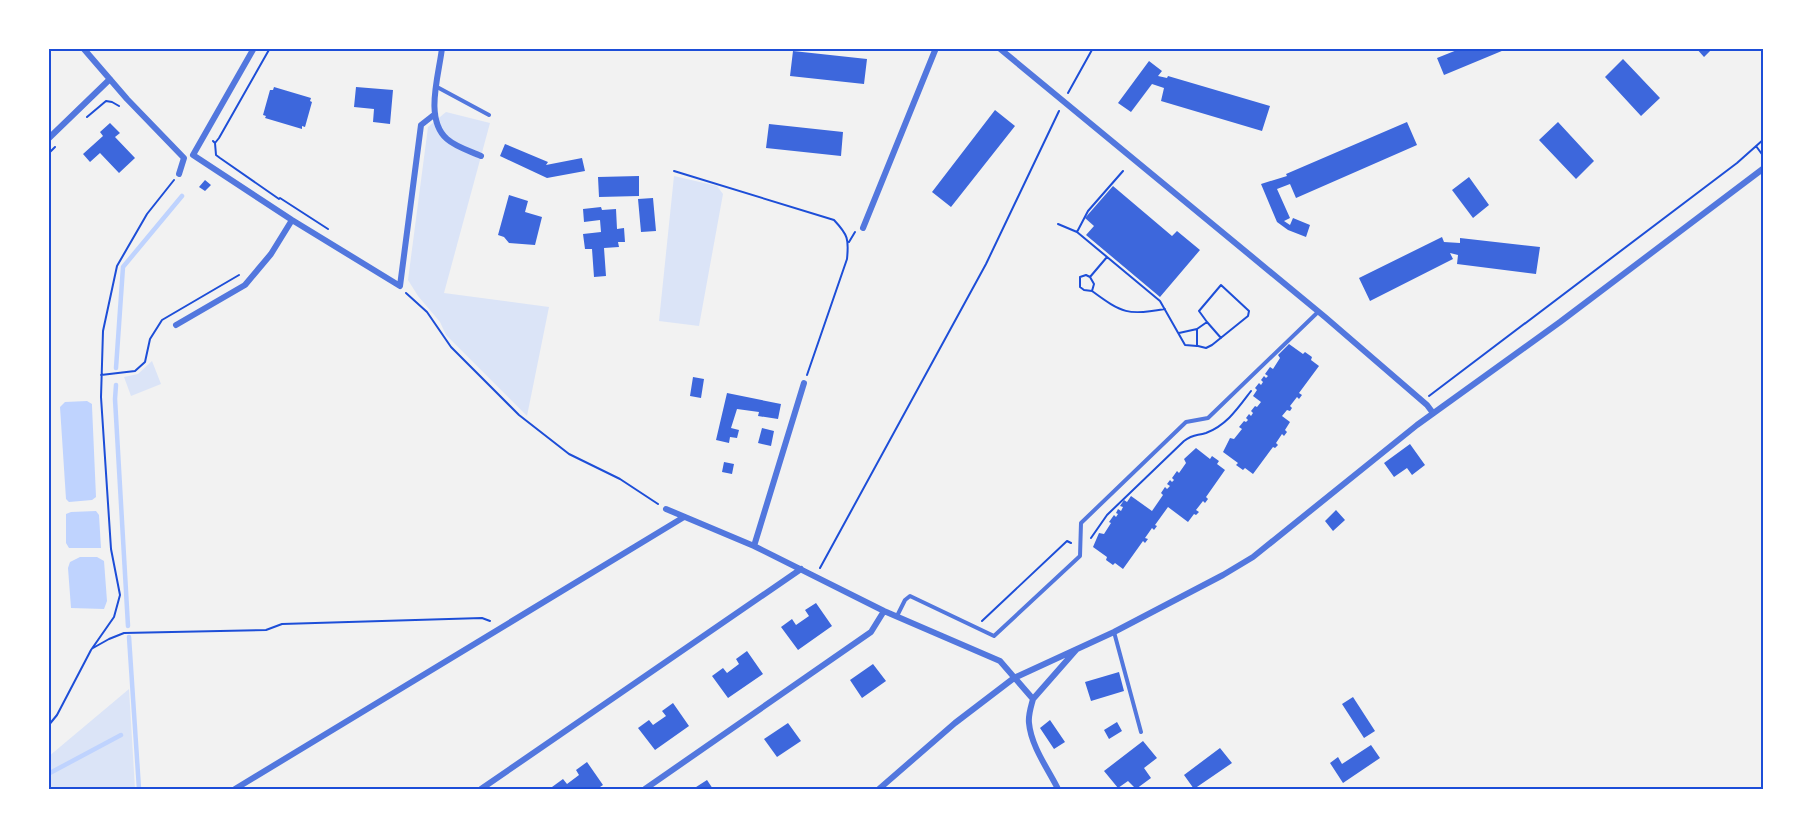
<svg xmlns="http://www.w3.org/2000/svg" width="1812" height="837" font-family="'IBM Plex Sans',sans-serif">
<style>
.green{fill:#dbe4f7}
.water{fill:#bfd3fe}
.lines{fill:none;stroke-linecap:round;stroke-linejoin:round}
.stream{stroke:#bfd3fe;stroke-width:4.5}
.building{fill:#3d67dc}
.path{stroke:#1d4ed8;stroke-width:2}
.service{stroke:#5277de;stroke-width:4}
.minor{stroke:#5277de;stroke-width:6}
.neatline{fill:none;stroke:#1d4ed8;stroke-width:2}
</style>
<rect width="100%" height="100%" fill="#f2f2f2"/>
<path class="green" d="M446 112 490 123 444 293 549 307 527 416 446 335 440 322 418 296 408 280 428 127Z
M674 176 717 186 723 194 699 326 659 321Z
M152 361 161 384 131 396 124 377 138 374Z
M129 689 135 789H48V757Z"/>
<path class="water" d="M87 401 92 404V406L96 497 92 500 69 502 66 499 60 407 65 402Z
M96 511 99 515 101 548H69L66 543V514L71 512Z
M80 557H97L104 561 107 601 104 609 71 608 68 568 70 562Z"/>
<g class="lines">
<path class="stream" d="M116 368 123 267 182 196
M116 385 115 399 128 626
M129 637 139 789
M48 774 121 735"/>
</g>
<path class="building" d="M1462 48H1509L1444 75 1437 58Z
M1696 48H1713L1704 57Z
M793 51 867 59 864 84 790 76Z
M1623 59 1660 98 1641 116 1605 77Z
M1149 61 1162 71 1158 76 1167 78 1168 76 1270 106 1262 131 1161 101 1164 88 1152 84 1131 112 1118 103Z
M274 87 311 98 310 101 312 102 305 127 302 126V129L265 118 266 116 263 115 270 90H273Z
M356 87 393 90 390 124 373 122 374 109 354 107Z
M995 110 1015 126 951 207 932 192Z
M1407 122 1417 145 1296 198 1290 184 1277 189 1290 218 1284 221 1290 225 1293 218 1310 225 1306 237 1288 230 1277 222 1261 184 1287 176 1286 174Z
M1558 122 1594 161 1576 179 1539 140Z
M110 123 120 133 115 137 135 158 119 173 100 153 90 162 83 154 103 136 100 132Z
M769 124 843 132 841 156 766 148Z
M505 144 548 162 546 165 582 158 585 171 547 178 500 156Z
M639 176V196L599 197 598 177Z
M1469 177 1489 205 1473 218 1452 190Z
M205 180 211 185 205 191 199 187Z
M1113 186 1172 236 1177 231 1200 250 1160 297 1086 235 1094 226 1085 218Z
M509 195 528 201 525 212 542 217 535 245 509 243 504 237 498 235Z
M653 198 656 231 641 232 638 199Z
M601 207 602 210 616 209 617 229 624 228 625 242H618L619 247 604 248 606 276 594 277 592 249H585L583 234 601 232 600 220 584 222 583 209Z
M1442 237 1444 242 1460 243V238L1540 247 1536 274 1457 264 1458 255 1450 253 1453 259 1370 301 1359 278Z
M1289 344 1303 354 1305 352 1312 357 1311 360 1319 366 1299 393 1302 395 1299 399 1297 397 1290 406 1292 408 1290 411 1287 410 1282 416 1290 422 1285 430 1287 432 1284 436 1282 434 1276 443 1278 445 1275 448 1273 447 1253 474 1245 468 1243 470 1236 465 1238 463 1223 452 1230 438 1234 439 1242 429 1239 427 1244 421 1246 422 1248 420 1246 418 1249 414 1251 416 1253 413 1251 411 1255 406 1257 407 1261 402 1253 396 1257 390 1255 388 1259 383 1261 385 1263 382 1261 380 1264 376 1266 378 1268 376 1265 374 1270 367 1273 369 1280 358 1278 355Z
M693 377 704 379 701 398 690 396Z
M727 393 781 404 778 419 758 416 759 412 737 409 731 428 739 430 737 438 730 437 729 443 716 440Z
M762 428 774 431 771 446 758 443Z
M1410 444 1425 465 1412 475 1407 468 1394 477 1384 463Z
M1196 448 1210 459 1212 456 1219 461 1217 464 1225 470 1206 497 1208 499 1205 503 1203 501 1196 510 1199 512 1196 515 1194 514 1188 522 1168 507 1155 525 1157 526 1154 530 1152 528 1145 538 1148 539 1145 543 1143 541 1123 569 1115 563 1113 565 1106 560 1107 557 1093 547 1099 533 1104 534 1111 523 1109 522 1114 515 1116 517 1118 514 1116 513 1118 509 1121 511 1123 507 1120 506 1124 500 1127 502 1131 496 1152 511 1163 495 1161 493 1165 487 1167 489 1170 486 1167 484 1170 480 1172 482 1174 480 1172 478 1177 471 1179 473 1186 463 1184 459Z
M724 462 734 464 732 474 722 472Z
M1336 510 1345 520 1333 531 1325 521Z
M816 603 832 626 798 650 781 627 792 619 796 625 809 616 805 610Z
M747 651 763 674 728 698 712 676 723 668 727 673 739 664 736 659Z
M873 664 886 681 862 698 850 680Z
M1119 672 1124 691 1091 701 1085 682Z
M1353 697 1375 731 1364 738 1342 704Z
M673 703 689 726 655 750 638 728 649 720 653 725 666 716 662 711Z
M1050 720 1065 742 1054 749 1040 728Z
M1117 722 1122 731 1109 739 1104 730Z
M788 723 801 741 777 757 764 739Z
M1143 741 1157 758 1144 768 1151 778 1136 789 1128 781 1118 788 1104 771Z
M1371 745 1380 758 1343 783 1330 763 1338 757 1342 764Z
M1220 748 1232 763 1194 789 1184 775Z
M587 762 603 785 597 789H554L552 787 563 779 567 784 579 775 576 770Z
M707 780 713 789H693Z"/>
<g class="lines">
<path class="path" d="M1068 93 1093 48
M87 117 106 101 112 102 119 106
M213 141 215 143 216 155 220 158 279 199
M215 143 219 138 270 48
M1756 146 1764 157
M48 154 55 147
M674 171 834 220C848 235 849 239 847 259L807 375
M280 198 328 229
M1058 224 1077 232 1088 211 1123 171
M1077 232 1160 301 1185 345 1197 346V329L1179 333
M849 242 855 232
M1090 277 1107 257
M1092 291 1084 290 1080 287V277L1086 275 1090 277 1094 284 1092 291C1122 313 1128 316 1165 309
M406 293 427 312 451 347 519 415 569 454 620 479 658 504
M1207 322 1221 338
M1197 329 1207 322 1199 311 1221 285 1249 311 1248 316 1212 345 1206 348 1198 346
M101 375 135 371 145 362 150 339 162 320 239 275
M1429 396 1737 163 1764 139
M1091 538 1107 515 1184 441C1193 434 1196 436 1206 433 1227 425 1238 408 1251 391
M820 568 986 264 1059 111
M982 621 1067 541 1071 543
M93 648 109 639 124 633 266 630 282 624 482 618 490 621
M48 726 57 715 91 650 114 617 120 595 111 549 101 397 103 331 117 266 147 214 174 180"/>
<path class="service" d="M437 87 489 115
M897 616 905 600 910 596 994 636 1080 556 1081 523 1186 422 1208 418 1318 312
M1114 632 1141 732"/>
<path class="minor" d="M83 48 127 99 184 158 179 174
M442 48C439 75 424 119 447 139 456 147 470 151 481 156
M999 48 1325 317 1427 405 1433 413
M48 139 110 79
M193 155 292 220 400 286 421 125 435 114
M193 155 254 48
M863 228 936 48
M176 325 245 285 271 254 292 220
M666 509 754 546 884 611 1000 661 1033 699
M754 546 804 383
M235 789 684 517
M481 789 801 569
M645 789 871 632 884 611
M879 789 955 723 1014 678 1114 632 1223 575 1253 557 1417 425 1560 322 1764 168
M1058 789C1048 769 1031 746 1029 723 1028 715 1031 707 1033 699L1076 650"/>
</g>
<rect width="1812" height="837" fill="none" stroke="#ffffff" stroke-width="99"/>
<rect x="50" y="50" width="1712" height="738" class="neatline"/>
</svg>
